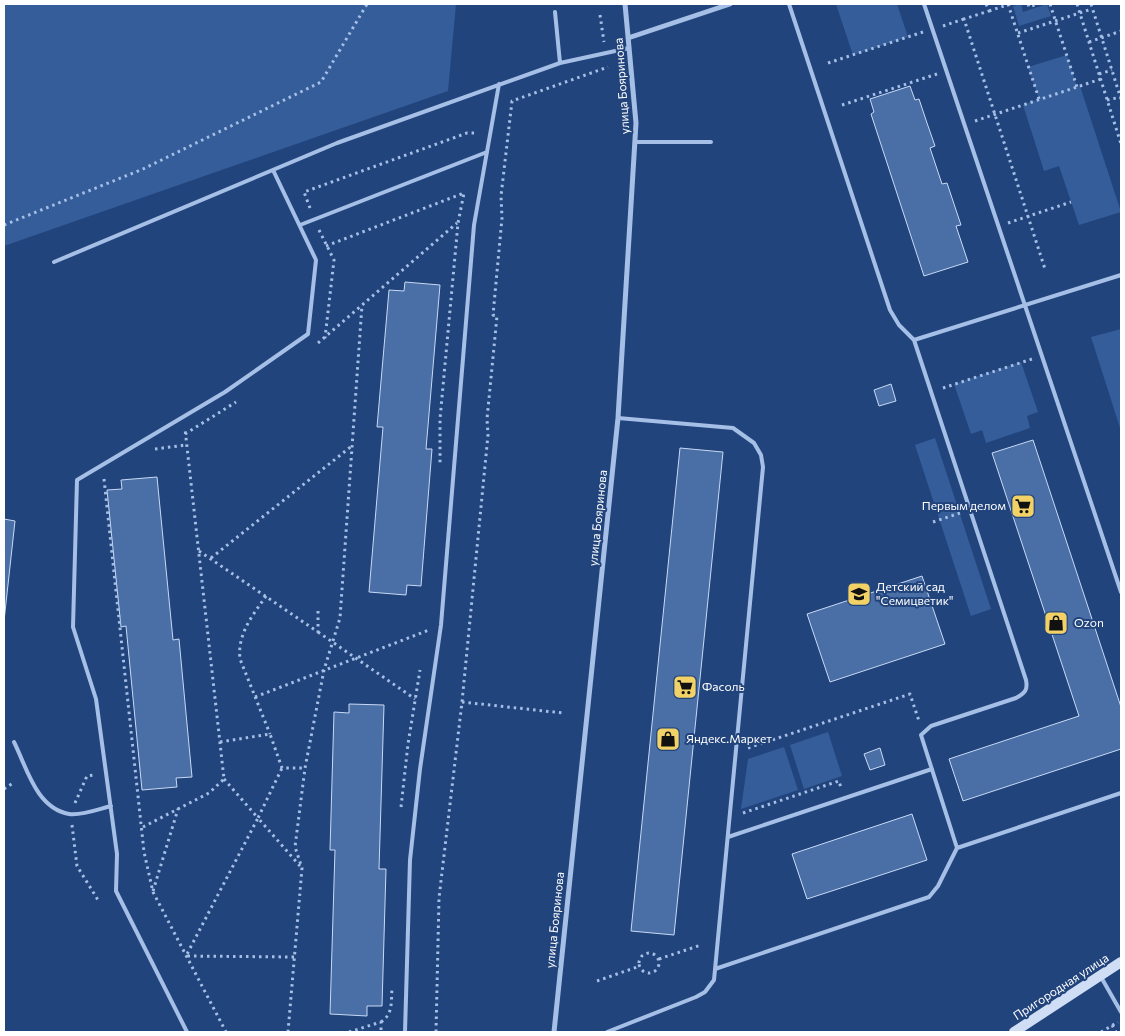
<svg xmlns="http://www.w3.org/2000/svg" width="1125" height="1036" font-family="Commissioner,sans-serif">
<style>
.green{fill:#355d9a}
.building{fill:#4a6ea6;stroke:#c8daf5}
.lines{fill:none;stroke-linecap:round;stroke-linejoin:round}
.path{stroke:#a5bfe6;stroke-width:3;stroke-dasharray:2.5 4;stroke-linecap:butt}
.lane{stroke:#a5bfe6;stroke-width:4}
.street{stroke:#a5bfe6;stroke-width:5}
.secondary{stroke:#cfddf5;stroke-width:10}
.labels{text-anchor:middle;stroke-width:4;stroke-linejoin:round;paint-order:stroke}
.street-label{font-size:12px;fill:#fff;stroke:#22447c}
.poi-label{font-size:12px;fill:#fff;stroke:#22447c;text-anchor:start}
</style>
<rect width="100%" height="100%" fill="#22447c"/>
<path class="green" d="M4 4H456L448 91 4 246Z
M836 4H897L908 37 853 55Z
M1021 4 1023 12 1047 4 1051 16 1019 26 1013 6Z
M1067 55 1077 87 1080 86 1121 212 1079 225 1059 166 1044 171 1023 105 1039 99 1028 67Z
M1121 329V431L1091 337Z
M1021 362 1038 412 1027 416 1030 428 986 443 982 430 971 434 954 384Z
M935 438 991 609 971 616 915 445Z
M828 732 842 776 804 789 790 745Z
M784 747 798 790 741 809 748 759Z"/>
<path class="building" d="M910 86 915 100 919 99 927 123 935 146 930 148 942 184 947 183 961 225 956 226 968 262 924 276 871 114 874 112 870 99Z
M405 282 440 285 426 449H432L421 586 407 585 406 595 369 592 383 427H377L389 290 404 291Z
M891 384 896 401 879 406 874 390Z
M1033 440 1121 707V749L963 801 949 759 1079 716 992 453Z
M680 448 723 452 674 935 631 931Z
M157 477 173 640 179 639 192 777 176 778 177 787 142 790 126 626 121 627 107 490 122 489 121 480Z
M4 519 15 521 4 621Z
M922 576 945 644 830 682 807 614Z
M349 704 384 705 379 869H386L382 1006H367V1016L330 1014 335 850H330L334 712 349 713Z
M880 748 885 765 870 770 864 754Z
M912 814 927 860 807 899 792 854Z"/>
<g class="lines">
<path class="path" d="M986 4 989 11 964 19 1045 269
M1008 4 1039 99
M1028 4 1029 7 1038 4
M1050 4 1077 87
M1077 4 1121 144
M1091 4 1121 99
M989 11 1010 4
M600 15 604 42
M943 26 964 19
M1018 33 1092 9
M1089 42 1121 31
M828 63 923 32
M1099 74 1112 70
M1107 100 1121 97
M842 105 937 74
M975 121 1101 79
M310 208 304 192 467 133H478
M1008 223 1071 202
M4 225 143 169 321 82 367 4
M319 230 334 260 325 338
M326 246 464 193 458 223 440 419V463
M318 343 457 223
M943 388 1032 359
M185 434 236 402
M155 449 186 445
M104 479 144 852 153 892 226 1032
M933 522 960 513
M199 551 318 632V610
M211 558 353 445
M266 596C253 615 237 634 240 659L270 734
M318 632 415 699
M255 697 429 630
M462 702 563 713
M220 742 270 734 282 768H305
M748 748 910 694 919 721
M224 779 258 818 282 768
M4 789 13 783
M75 803 87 776 94 775
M401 807 408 744 420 670
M743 813 839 781 841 788
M72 825 77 866 98 900
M143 827 209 793 224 779 185 429
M153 891 178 809
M639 963a10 10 0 1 1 20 0a10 10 0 1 1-20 0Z
M294 957 186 956 258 818 300 866
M659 959 701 945
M597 981 640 966
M381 1022C393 1014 391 1003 392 988
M1112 1025 1116 1032
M288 1032 302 868 295 847 305 768 324 670 340 618 362 305
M349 1032 381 1022V1032
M436 1032 439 898 462 702 488 435 487 419 497 316 493 315 502 218 501 196 512 101 608 67
M1101 1032 1118 1022"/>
<path class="lane" d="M789 4 890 310 899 325 914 340 1026 680C1028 690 1025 693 1016 698L931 726 921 735 957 848 1121 793
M924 4 1121 592
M555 12 560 63 629 48
M635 142H711
M300 225 487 152
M54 262 337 143 560 63
M914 340 1121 275
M14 742C27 768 36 808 69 814 81 816 99 809 111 806
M728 837 932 769
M715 969 929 897 938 886 957 848
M1101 977 1121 1012
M187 1032 116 891 117 854 96 699 73 627 77 480 225 392 308 334 316 260 273 170
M405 1032 410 860 420 769 441 625 474 225 499 84
M607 1032 696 997 705 992 714 980 763 467 761 455 754 443 733 428 618 418"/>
<path class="street" d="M628 38 730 4
M554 1032 618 418 636 123 625 4"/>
<path class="secondary" d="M1014 1032 1121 962"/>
</g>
<defs>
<g id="supermarket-square" transform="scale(1.25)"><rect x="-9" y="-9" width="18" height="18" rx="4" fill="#f2d267" stroke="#22447c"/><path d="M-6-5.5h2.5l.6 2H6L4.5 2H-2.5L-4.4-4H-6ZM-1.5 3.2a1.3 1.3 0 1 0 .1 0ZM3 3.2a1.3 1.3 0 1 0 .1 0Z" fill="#111"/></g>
<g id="school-square" transform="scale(1.25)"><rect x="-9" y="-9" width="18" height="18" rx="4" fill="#f2d267" stroke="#22447c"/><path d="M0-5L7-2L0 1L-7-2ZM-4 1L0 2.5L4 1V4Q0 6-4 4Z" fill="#111"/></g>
<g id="shop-square" transform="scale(1.25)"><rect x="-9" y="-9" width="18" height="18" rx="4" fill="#f2d267" stroke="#22447c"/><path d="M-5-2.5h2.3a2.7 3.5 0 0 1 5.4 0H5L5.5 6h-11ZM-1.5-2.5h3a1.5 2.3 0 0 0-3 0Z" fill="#111"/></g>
</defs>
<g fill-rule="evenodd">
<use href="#supermarket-square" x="1023" y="506"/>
<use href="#school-square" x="859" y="594"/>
<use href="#shop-square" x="1056" y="623"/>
<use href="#supermarket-square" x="685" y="687"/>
<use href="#shop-square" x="668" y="739"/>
</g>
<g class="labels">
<g class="street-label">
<text transform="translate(622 86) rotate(-94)" y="4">улица Бояринова</text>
<text transform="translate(598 518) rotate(-84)" y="4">улица Бояринова</text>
<text transform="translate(555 920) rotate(-84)" y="4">улица Бояринова</text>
<text transform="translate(1061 987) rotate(-33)" y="4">Пригородная улица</text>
</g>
<g class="poi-label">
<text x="1006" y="510" text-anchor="end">Первым делом</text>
<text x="876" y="591">Детский сад<tspan x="876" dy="14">"Семицветик"</tspan></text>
<text x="1074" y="627">Ozon</text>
<text x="702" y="691">Фасоль</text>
<text x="686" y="743">Яндекс.Маркет</text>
</g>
</g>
<rect width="1125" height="1036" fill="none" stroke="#ffffff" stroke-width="10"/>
</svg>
